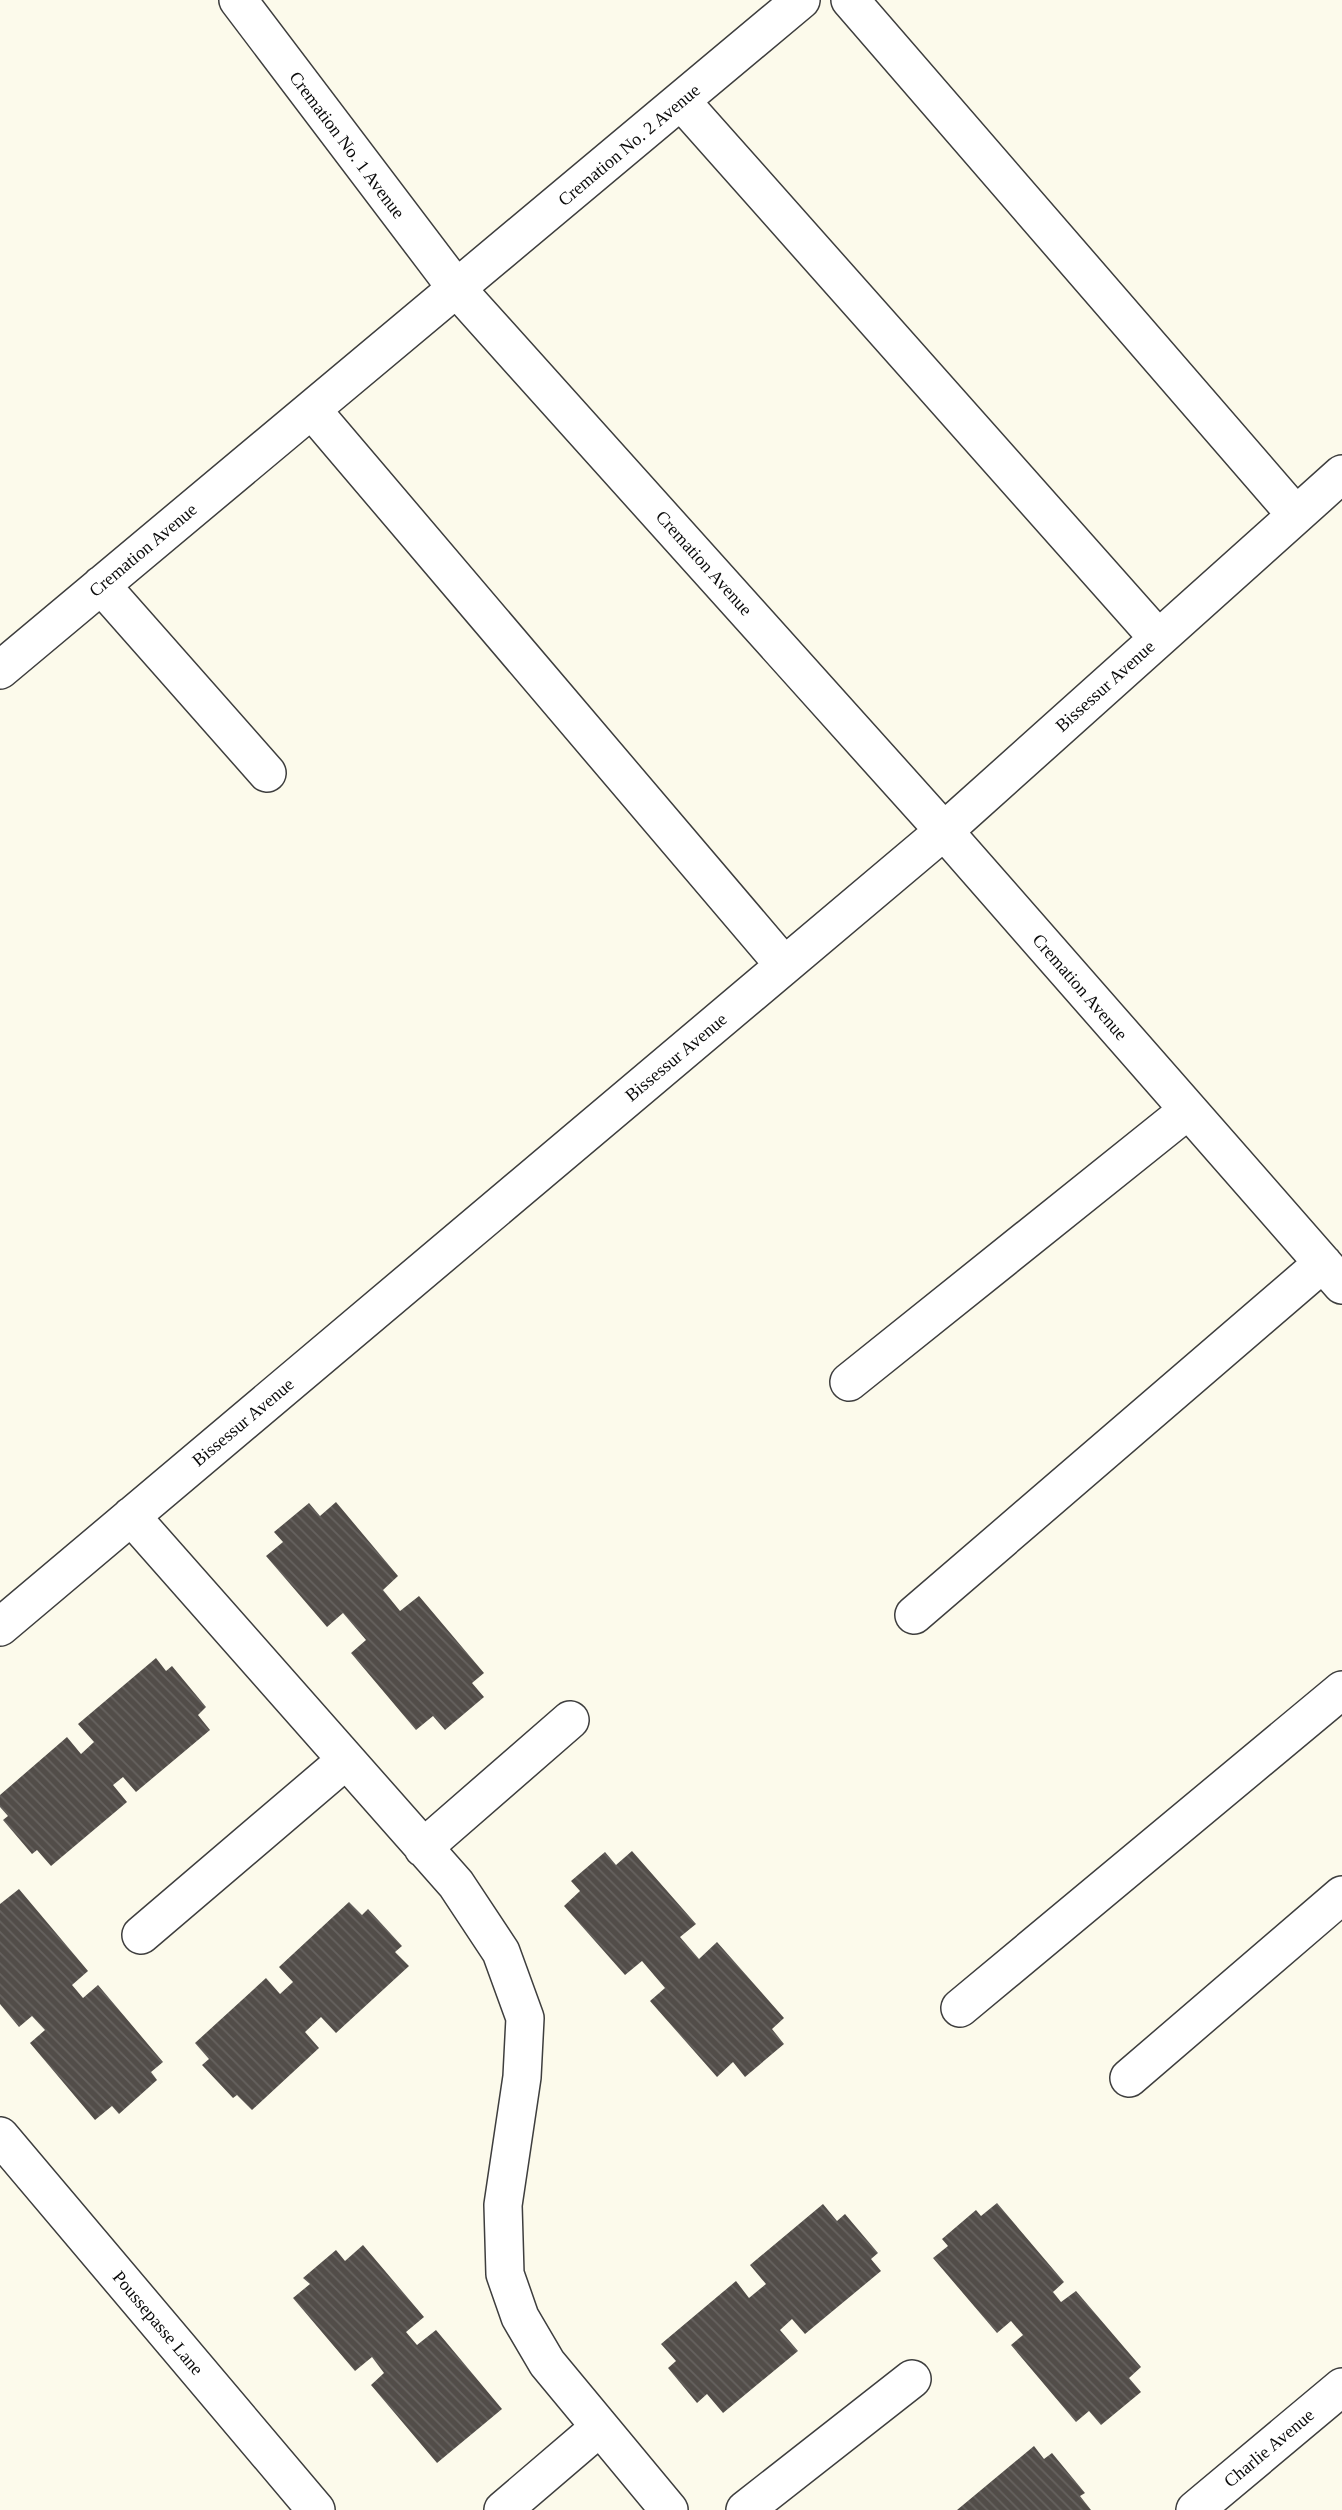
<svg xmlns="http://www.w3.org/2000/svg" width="1342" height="2510" font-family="Georgia,serif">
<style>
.building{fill:url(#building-back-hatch)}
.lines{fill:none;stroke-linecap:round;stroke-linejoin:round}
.street-casing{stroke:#3e3e3e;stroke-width:40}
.street{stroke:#fff;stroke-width:37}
.labels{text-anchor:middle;stroke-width:7;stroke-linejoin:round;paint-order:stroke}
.street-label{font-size:18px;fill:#0b0b0b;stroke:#fff}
</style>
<defs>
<pattern id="building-back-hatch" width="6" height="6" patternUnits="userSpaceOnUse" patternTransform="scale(1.75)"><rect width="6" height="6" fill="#524d49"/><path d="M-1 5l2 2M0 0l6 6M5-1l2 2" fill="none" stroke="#66625f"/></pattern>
</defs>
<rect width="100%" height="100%" fill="#fcfaeb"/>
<path class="building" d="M336 1502 398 1576 383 1590 400 1611 419 1596 484 1673 472 1683 484 1697 445 1730 433 1716 416 1730 351 1653 366 1640 343 1613 327 1627 266 1556 283 1542 274 1532 309 1503 320 1516Z
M156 1658 166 1671 172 1666 206 1707 198 1715 210 1730 136 1792 123 1777 113 1785 127 1802 51 1866 37 1850 32 1854 3 1820 8 1816 0 1807V1795L67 1737 81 1754 94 1742 78 1724Z
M632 1851 696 1924 680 1937 699 1959 717 1942 784 2018 772 2029 784 2044 745 2077 733 2062 717 2077 650 2001 665 1988 642 1961 625 1975 564 1906 580 1891 571 1881 605 1852 616 1865Z
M19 1889 88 1971 72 1985 83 1998 98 1985 163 2062 151 2072 157 2080 119 2114 112 2106 95 2120 30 2043 45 2030 32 2016 19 2027 0 2004V1904Z
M349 1902 362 1915 368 1909 402 1946 395 1952 409 1966 336 2033 321 2017 305 2032 319 2048 252 2110 237 2095 233 2098 202 2065 209 2059 195 2043 266 1978 280 1994 293 1982 279 1967Z
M997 2203 1064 2282 1053 2292 1061 2302 1076 2291 1141 2367 1129 2378 1141 2392 1101 2425 1089 2411 1076 2422 1011 2345 1023 2335 1011 2321 997 2333 933 2258 948 2246 942 2239 976 2210 981 2216Z
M823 2204 837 2221 845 2214 878 2253 871 2259 881 2271 805 2334 792 2319 780 2330 798 2351 723 2413 707 2394 697 2403 668 2368 676 2361 661 2344 736 2281 749 2298 766 2284 750 2265Z
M363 2245 424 2317 406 2332 417 2345 436 2330 502 2409 437 2463 371 2385 384 2373 372 2357 355 2371 293 2298 310 2284 303 2278 336 2250 345 2261Z
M1034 2446 1044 2459 1052 2453 1085 2493 1080 2496 1091 2510H957Z"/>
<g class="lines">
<g class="street-casing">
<path id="street" d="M238 0 457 289 944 831 1342 1285
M850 0 1296 515
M681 101 1158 638
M312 410 784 965
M101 585 267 773
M0 670 801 0
M849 1382 1187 1111
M131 1516 456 1884 501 1952 525 2018 522 2077 503 2205 505 2274 520 2317 547 2363 669 2510
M914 1615 1323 1263
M0 1627 944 831 1342 474
M423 1848 570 1720
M141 1935 345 1761
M960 2008 1342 1690
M1129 2078 1342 1895
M0 2136 316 2510
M503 2510 600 2427
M745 2510 912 2379
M1195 2510 1342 2387"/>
</g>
<use href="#street" class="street"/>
</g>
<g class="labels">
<g class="street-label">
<text transform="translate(347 145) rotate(53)" y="6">Cremation No. 1 Avenue</text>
<text transform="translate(629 145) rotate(-40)" y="6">Cremation No. 2 Avenue</text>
<text transform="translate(143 550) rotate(-40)" y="6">Cremation Avenue</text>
<text transform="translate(704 563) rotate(48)" y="6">Cremation Avenue</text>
<text transform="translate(1105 686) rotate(-42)" y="6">Bissessur Avenue</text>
<text transform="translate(1080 987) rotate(49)" y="6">Cremation Avenue</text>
<text transform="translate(676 1057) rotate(-40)" y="6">Bissessur Avenue</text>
<text transform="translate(243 1422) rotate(-40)" y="6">Bissessur Avenue</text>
<text transform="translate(158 2323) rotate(50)" y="6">Poussepasse Lane</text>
<text transform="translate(1269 2448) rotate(-40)" y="6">Charlie Avenue</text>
</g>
</g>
</svg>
